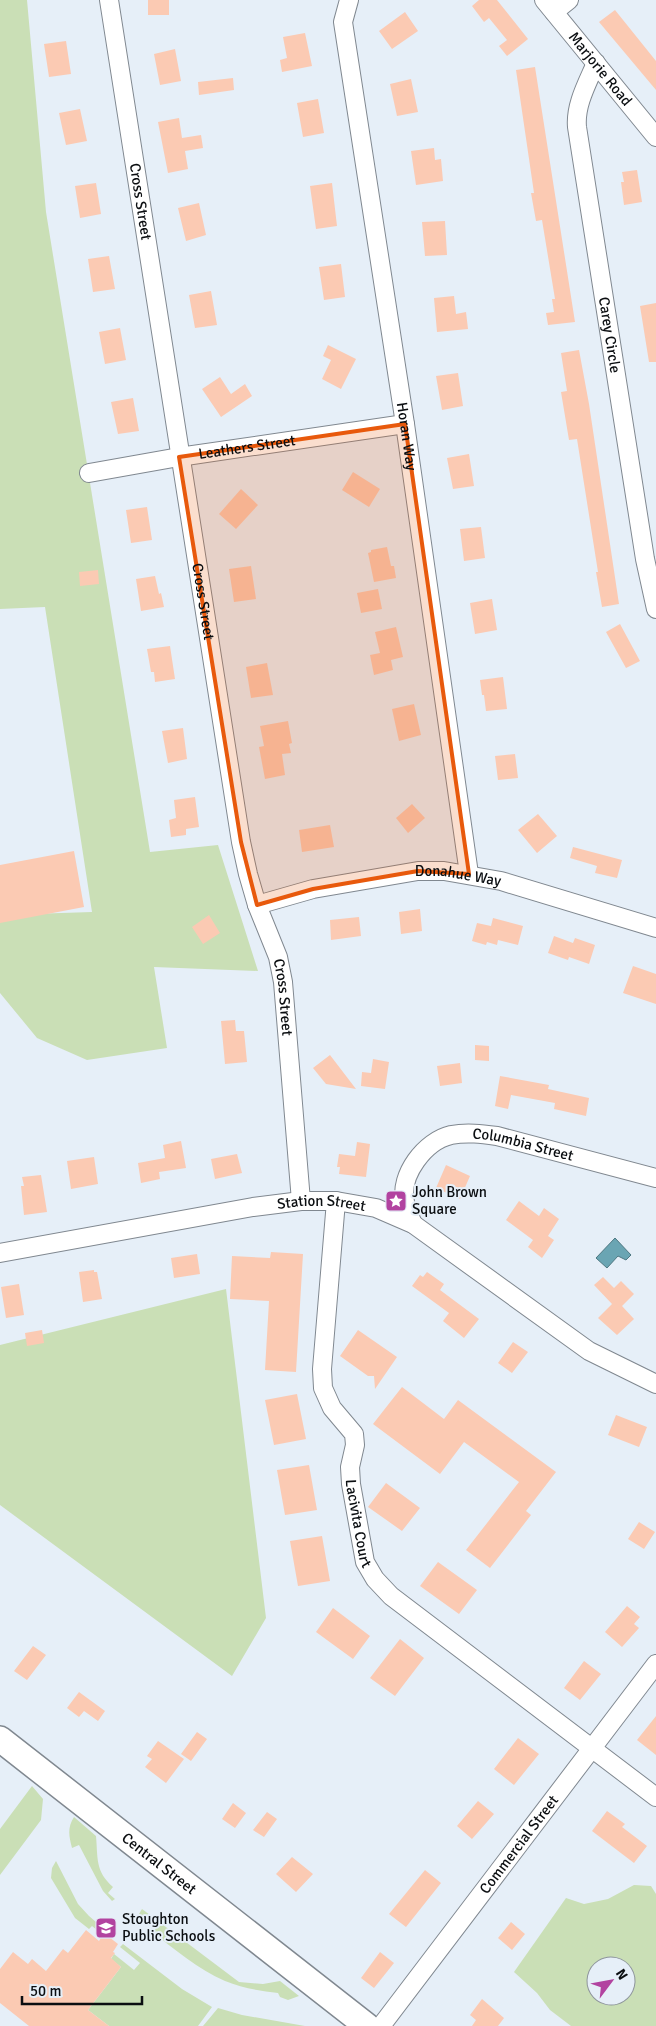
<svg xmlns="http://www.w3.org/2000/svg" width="656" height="2026" font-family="Signika,sans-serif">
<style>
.green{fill:#cadfb6;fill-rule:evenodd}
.water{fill:#6aa5b3;stroke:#4e7882}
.building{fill:#fbcab3}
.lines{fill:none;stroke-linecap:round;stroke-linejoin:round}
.minor-casing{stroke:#808890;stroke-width:20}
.secondary-casing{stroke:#808890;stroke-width:28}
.minor{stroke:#fff;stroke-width:18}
.secondary{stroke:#fff;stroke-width:25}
.marked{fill:#e8590c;fill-opacity:0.2;stroke:#e8590c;stroke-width:4;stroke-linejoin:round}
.labels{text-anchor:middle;stroke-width:4;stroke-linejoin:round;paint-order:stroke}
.street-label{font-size:15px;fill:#0b0e11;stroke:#e6eff8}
.poi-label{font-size:15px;fill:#0b0e11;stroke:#e6eff8;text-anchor:start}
</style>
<rect width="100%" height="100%" fill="#e6eff8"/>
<path class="green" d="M0 0H27L46 212 150 852 218 845 258 971 154 967 167 1048 87 1060 37 1038 0 993V915L92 912 45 607 0 609Z
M226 1289 266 1618 232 1676 0 1505V1345Z
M32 1786 43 1799 41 1820 0 1875V1829Z
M74 1817 96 1836C98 1858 95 1871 113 1887L108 1893 115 1899 112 1901 103 1891 79 1845 72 1848C69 1836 67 1828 74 1817Z
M56 1861 78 1904 89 1916 110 1934 109 1936 105 1933 103 1935 92 1926 89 1929 75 1918 51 1878 52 1868Z
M634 1885 651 1886 656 1894V2026H571L550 2010 537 1993 514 1972 566 1898 584 1904 608 1899ZM596 1966H626V1996H596Z
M142 1909 239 1982 263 1984 280 1981 299 1996 288 2000 280 1997 278 1993C260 1991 242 1988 225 1981 198 1969 174 1949 151 1931L152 1924 139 1914Z
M123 1944 182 1989 212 2007 198 2026H109L88 2010 121 1967 111 1959 114 1954 134 1970 140 1963 120 1947Z
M218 2008 242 2015 305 2026H203Z"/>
<path class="water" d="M615 1238 631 1255 626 1260 618 1256 607 1268 596 1258Z"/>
<path class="building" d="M148 0H169V15H148Z
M479 0H497L528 39 507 56 499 46 507 40 489 18 484 22 472 6Z
M615 10 656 61V90L599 22Z
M405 12 418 31 392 49 379 31Z
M305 33 312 66 282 72 280 60 287 58 283 37Z
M66 41 71 74 49 77 44 44Z
M175 49 181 81 160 85 154 54Z
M535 67 575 322 548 325 546 313 554 312 552 299H555L542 220 536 221 531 193H534L516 70Z
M233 78 234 90 199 95 198 82Z
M411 79 418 112 397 116 390 84Z
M318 99 324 133 303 137 297 103Z
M80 109 87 141 66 145 59 113Z
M179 118 182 138 201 135 203 148 185 151 188 169 168 173 158 122Z
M434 148 435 160 441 159 443 181 416 185 411 151Z
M637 170 642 202 624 205 621 182H624L622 172Z
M96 183 101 214 80 218 75 186Z
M332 183 337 226 316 229 310 186Z
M199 203 206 235 186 241 178 208Z
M445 221 447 255 425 256 422 222Z
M109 256 115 289 93 292 88 259Z
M341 264 345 297 324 300 319 267Z
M211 291 217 325 195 328 189 295Z
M454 296 456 314 466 312 468 329 437 332 434 298Z
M656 303V362H649L640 306Z
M120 328 126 360 105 364 99 332Z
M328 345 356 359 341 389 322 379 331 360 323 356Z
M579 350 589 404 619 604 602 607 596 572H598L577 439 569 440 561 392 567 391 561 353Z
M458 373 463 406 442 410 436 376Z
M220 377 231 394 245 384 252 396 221 417 202 389Z
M133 398 139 431 118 434 111 402Z
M469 454 474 486 453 489 447 458Z
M353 472 380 489 369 507 342 490Z
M241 489 258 505 236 529 219 514Z
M147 507 152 540 131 543 126 510Z
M481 527 485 558 464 561 460 529Z
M387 547 391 566H394L396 578 374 582 368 553 371 552V550Z
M251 566 256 599 234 602 229 569Z
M98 570 99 584 80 586 79 572Z
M155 576 159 594 161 593 164 607 141 611 136 579Z
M378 589 382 609 361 613 357 593Z
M492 599 497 630 475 634 470 603Z
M620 624 640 661 626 668 606 632Z
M396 627 403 657 391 660 393 670 374 675 370 655 380 653 375 632Z
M170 646 175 679 155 682 154 672H151L147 649Z
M267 663 273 695 251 698 246 667Z
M503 677 507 709 486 711 484 695H482L480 680Z
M414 704 421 735 399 741 392 709Z
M288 721 292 743 289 744 291 753 282 754 285 775 265 779 259 747 264 746 260 726Z
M183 728 187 759 168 763 162 731Z
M515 754 518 778 498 780 495 756Z
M195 797 199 827 186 829V835L171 837 169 820 176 818 174 800Z
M412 804 425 818 408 833 396 818Z
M538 814 557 836 537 853 518 830Z
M330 825 334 847 302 852 299 830Z
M573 847 622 860 617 878 595 873 597 866 570 858Z
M74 851 84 907 0 923V865Z
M420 909 422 931 401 934 399 912Z
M209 915 220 933 203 944 192 927Z
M359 917 361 936 331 940 330 920Z
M493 918 523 926 518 945 498 940 497 945 487 942 486 945 472 941 477 923 491 926Z
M554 936 573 943 575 938 595 945 589 964 569 957 568 960 548 953Z
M633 966 656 974V1004L623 993Z
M235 1020 236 1031H244L247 1062 225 1064 221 1021Z
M475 1045 489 1046V1061L475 1060Z
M330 1055 356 1089 326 1084 313 1068Z
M373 1059 389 1062 385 1089 361 1086 362 1072 371 1073Z
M460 1063 462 1083 440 1086 437 1066Z
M500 1076 549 1085 548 1089 589 1098 586 1116 554 1109 555 1103 511 1095 508 1109 495 1106Z
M181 1141 186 1168 159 1172 160 1179 141 1183 138 1163 165 1158 163 1145Z
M357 1142 370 1144 366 1177 339 1174 340 1167H337L339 1154 355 1156Z
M237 1154 242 1173 215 1179 211 1159Z
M94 1157 98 1184 71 1189 67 1161Z
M446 1165 470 1176 460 1199 436 1188Z
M41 1175 47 1212 24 1215 21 1186H24L22 1177Z
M519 1201 539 1216 544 1208 559 1219 548 1236 554 1240 542 1258 528 1247 533 1240 506 1220Z
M271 1252 303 1254 296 1372 265 1370 269 1301 230 1299 232 1256 270 1258Z
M197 1254 200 1274 174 1278 171 1258Z
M94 1270V1272H97L102 1299 83 1302 79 1272Z
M427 1272 444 1284 440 1290 479 1319 464 1338 443 1321 449 1313 412 1286 420 1275 423 1277Z
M603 1277 614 1288 621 1281 634 1294 622 1306 634 1319 617 1335 598 1318 612 1304 594 1285Z
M19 1284 24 1315 6 1318 1 1287Z
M42 1330 44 1343 27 1346 25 1333Z
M358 1330 397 1357 375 1389 374 1376H368L340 1356Z
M513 1342 528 1352 512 1373 498 1363Z
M402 1387 444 1419 458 1400 556 1472 526 1511 531 1515 490 1568 466 1550 519 1482 464 1442 440 1474 373 1424Z
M297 1394 306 1439 274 1445 265 1400Z
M616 1415 647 1427 639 1447 608 1435Z
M309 1465 317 1510 285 1515 277 1470Z
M386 1483 420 1508 402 1531 368 1507Z
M639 1522 655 1532 644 1549 628 1539Z
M322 1536 330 1581 298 1586 290 1541Z
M438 1562 477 1590 459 1614 420 1586Z
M627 1606 640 1617 634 1624 639 1628 622 1647 605 1632Z
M333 1608 370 1636 353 1659 316 1632Z
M400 1639 424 1658 395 1696 370 1678Z
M33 1646 46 1655 27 1680 14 1671Z
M584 1661 601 1674 580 1700 564 1688Z
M79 1692 105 1711 98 1721 84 1711 79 1717 67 1708Z
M656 1716V1755L637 1740Z
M197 1732 207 1739 191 1761 181 1754Z
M518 1738 539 1754 514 1785 494 1769Z
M158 1741 184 1759 166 1783 145 1767 152 1759 147 1756Z
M478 1801 494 1814 472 1839 457 1826Z
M233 1803 246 1813 235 1828 222 1819Z
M607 1811 625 1824 622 1827 647 1846 634 1863 592 1831Z
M267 1812 277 1819 264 1837 253 1830Z
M292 1857 313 1874 296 1892 276 1874Z
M425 1870 441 1883 406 1927 389 1914Z
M511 1922 525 1934 512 1950 498 1938Z
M86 1930 99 1941 104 1933 118 1944 113 1952 115 1953 111 1958 121 1967 88 2010 109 2026H29L0 2003V1969L13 1952 28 1964 32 1959 46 1971 63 1949 68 1953Z
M380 1952 394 1963 374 1988 361 1978Z
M482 1999 504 2018 498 2026H472L476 2020 470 2015Z"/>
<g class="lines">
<g class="minor-casing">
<g id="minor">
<path id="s1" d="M109 0 241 842 248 874 257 905 278 957 283 982 301 1201"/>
<path id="s2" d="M349 0 343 22 405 424 469 874"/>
<path id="s3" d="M544 0 656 137"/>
<path d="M554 12 569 0"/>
<path id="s4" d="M596 63C587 84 575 105 577 127L645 559 656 609"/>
<path id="s5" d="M89 473 179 457 405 424"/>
<path id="s6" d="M257 905 313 889 418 871H444L501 881 656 928"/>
<path id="s7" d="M336 1201 322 1369 323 1388 332 1408 354 1434 355 1445 350 1467 351 1484 365 1562 375 1579 391 1596 656 1797"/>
<path id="s8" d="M413 1224C410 1217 406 1209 405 1202 399 1175 425 1141 451 1135 467 1132 482 1134 497 1136L656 1178"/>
<path id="s9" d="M0 1253 253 1207 301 1201H336L376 1208 413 1224 589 1351 656 1384"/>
<path id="s10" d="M381 2026 656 1664"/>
</g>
</g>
<g class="secondary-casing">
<g id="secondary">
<path id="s11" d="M0 1739 367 2026"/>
</g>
</g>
<use href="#minor" class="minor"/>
<use href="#secondary" class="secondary"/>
</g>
<path class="marked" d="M405 424 469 874 418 871 313 889 257 905 241 842 179 457Z"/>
<defs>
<g id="sight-square" transform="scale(1.125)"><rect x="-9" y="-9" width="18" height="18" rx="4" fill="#b243a0" stroke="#e6eff8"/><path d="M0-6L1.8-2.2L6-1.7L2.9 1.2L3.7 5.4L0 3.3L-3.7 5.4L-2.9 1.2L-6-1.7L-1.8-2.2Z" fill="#fff"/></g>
<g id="school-square" transform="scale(1.125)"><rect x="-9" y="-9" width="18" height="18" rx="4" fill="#b243a0" stroke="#e6eff8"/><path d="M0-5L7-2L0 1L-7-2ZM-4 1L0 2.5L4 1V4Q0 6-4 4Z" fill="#fff"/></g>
</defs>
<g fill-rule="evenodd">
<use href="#sight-square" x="396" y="1201"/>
<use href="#school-square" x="106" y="1928"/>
</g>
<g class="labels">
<g class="street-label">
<text dy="5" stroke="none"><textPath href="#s3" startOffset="89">Marjorie Road</textPath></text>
<text dy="5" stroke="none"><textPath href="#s1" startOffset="204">Cross Street</textPath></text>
<text dy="5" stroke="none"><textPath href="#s4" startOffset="278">Carey Circle</textPath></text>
<text dy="5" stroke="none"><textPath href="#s2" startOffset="442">Horan Way</textPath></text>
<text dy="5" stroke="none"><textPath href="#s5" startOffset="160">Leathers Street</textPath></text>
<text dy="5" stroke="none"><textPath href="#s1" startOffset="609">Cross Street</textPath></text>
<text dy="5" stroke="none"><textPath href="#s6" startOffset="205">Donahue Way</textPath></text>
<text dy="5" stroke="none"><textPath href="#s1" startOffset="1014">Cross Street</textPath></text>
<text dy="5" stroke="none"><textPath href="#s8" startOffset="185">Columbia Street</textPath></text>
<text dy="5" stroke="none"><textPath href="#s9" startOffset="326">Station Street</textPath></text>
<text dy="5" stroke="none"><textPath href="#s7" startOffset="334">Lacivita Court</textPath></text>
<text dy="5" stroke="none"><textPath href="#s10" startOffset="228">Commercial Street</textPath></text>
<text dy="5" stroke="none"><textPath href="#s11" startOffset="202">Central Street</textPath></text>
</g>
<g class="poi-label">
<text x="412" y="1197">John Brown<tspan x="412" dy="17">Square</tspan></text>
<text x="122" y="1924">Stoughton<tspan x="122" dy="17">Public Schools</tspan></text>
</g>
</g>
<g transform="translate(611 1981) rotate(58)"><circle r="24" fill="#e6eff8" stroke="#8e959c"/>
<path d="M0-4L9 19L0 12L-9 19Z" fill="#b243a0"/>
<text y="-8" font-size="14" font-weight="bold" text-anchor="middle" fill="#0b0e11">N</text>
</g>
<path d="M22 1996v8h120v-8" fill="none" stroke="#0b0e11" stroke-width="2.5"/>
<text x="30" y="1996" font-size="15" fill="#0b0e11" stroke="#e6eff8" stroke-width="4" paint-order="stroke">50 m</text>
</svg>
